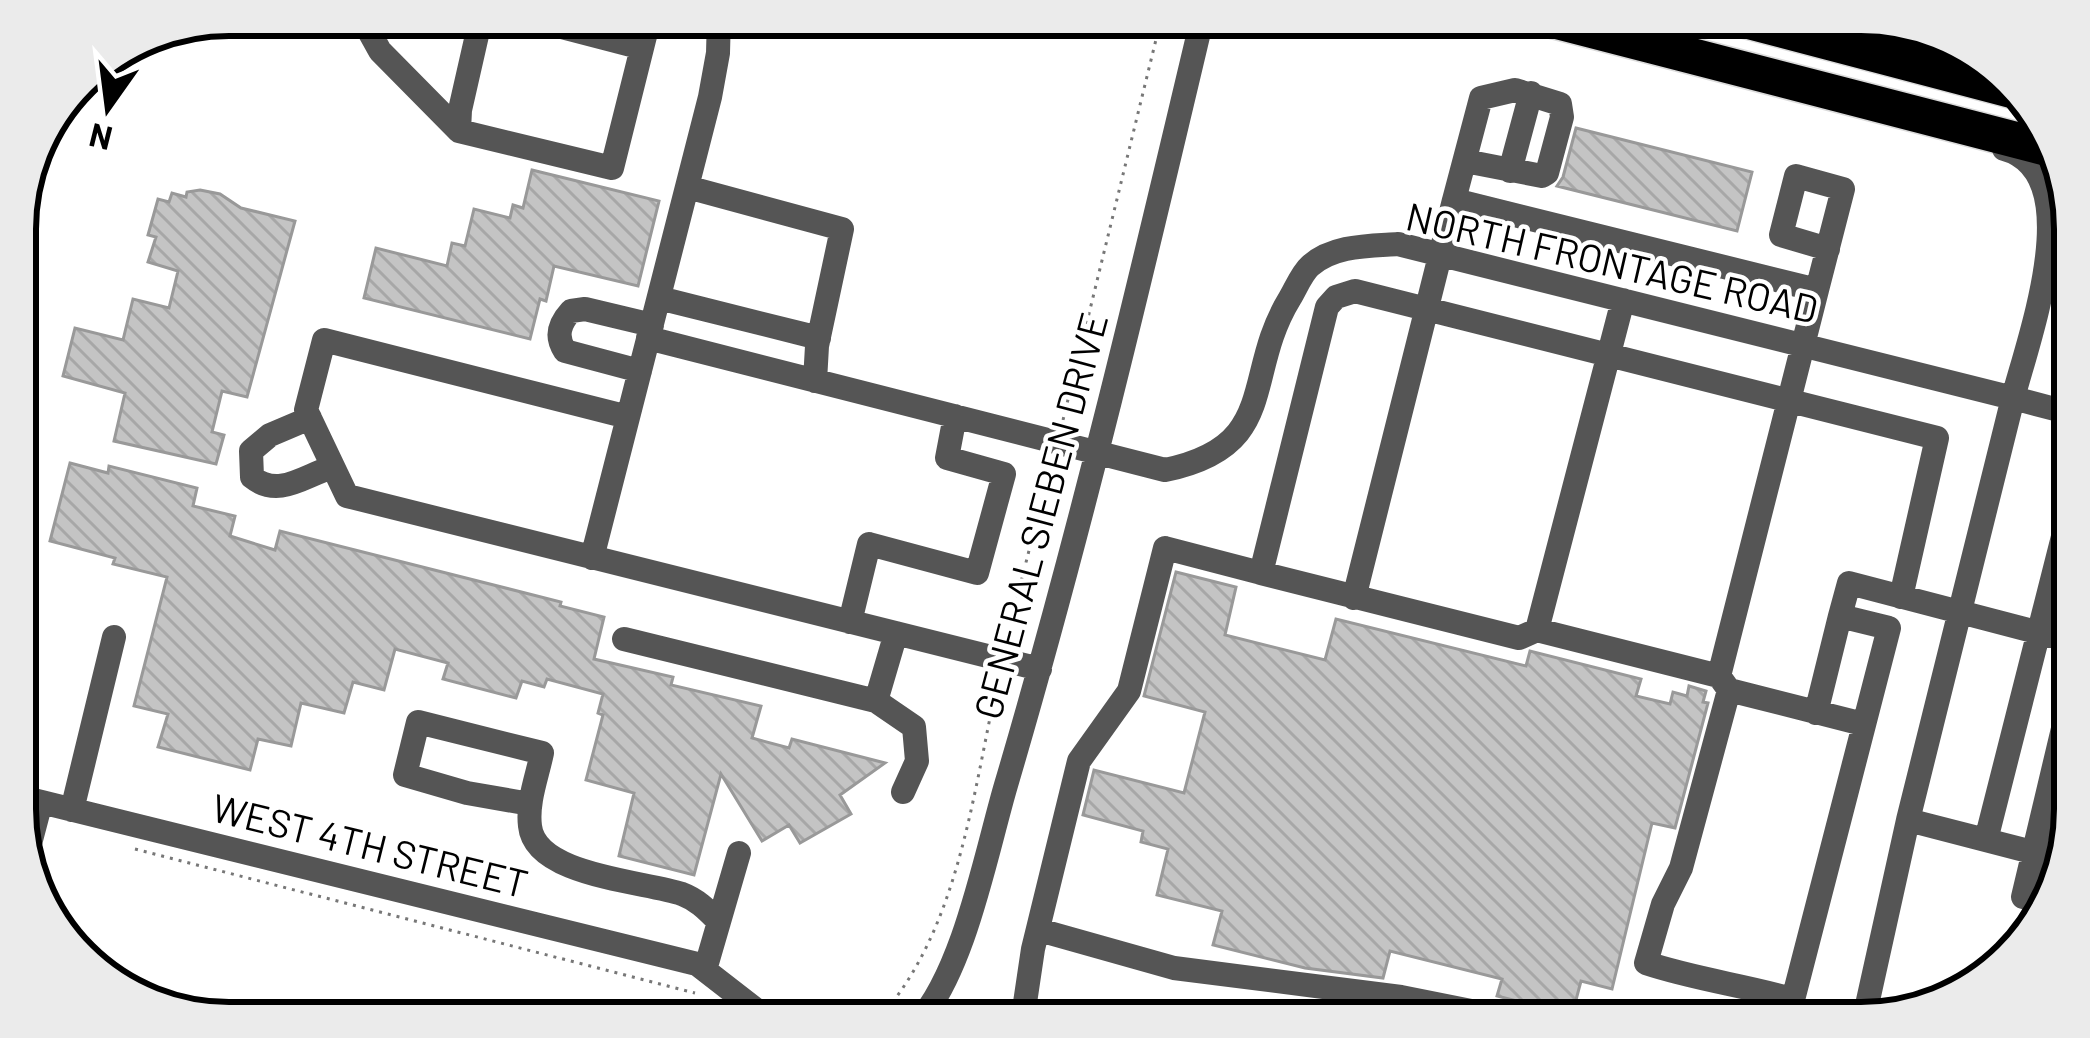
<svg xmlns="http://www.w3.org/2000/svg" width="2090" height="1038" font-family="Barlow,sans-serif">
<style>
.building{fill:url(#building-back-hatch);stroke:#999;stroke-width:3}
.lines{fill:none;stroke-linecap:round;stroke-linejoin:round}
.highway-casing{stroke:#dbdbdb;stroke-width:39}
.path{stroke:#777;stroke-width:3;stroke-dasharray:3 6;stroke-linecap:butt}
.minor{stroke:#555;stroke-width:24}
.highway{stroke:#000;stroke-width:36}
.labels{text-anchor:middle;stroke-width:9;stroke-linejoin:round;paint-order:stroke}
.street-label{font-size:39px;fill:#000;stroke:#fff}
.rim{fill:none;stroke:#000;stroke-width:6}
</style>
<defs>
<pattern id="building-back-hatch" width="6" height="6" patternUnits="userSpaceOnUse" patternTransform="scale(3)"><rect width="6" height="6" fill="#c4c4c4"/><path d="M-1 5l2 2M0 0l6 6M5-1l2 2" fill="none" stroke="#a7a7a7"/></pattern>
</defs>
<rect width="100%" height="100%" fill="#fff"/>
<path class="building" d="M1576 128 1752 172 1737 231 1557 186 1563 177Z
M532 170 659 201 638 286 554 266 546 301 540 299 530 339 364 298 376 248 447 266 452 243 465 246 474 209 510 218 513 205 523 208Z
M200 190 220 194 241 208 295 221 247 397 222 391 212 432 224 435 216 464 114 441 125 393 63 376 75 328 123 340 133 299 169 308 178 271 148 262 156 237 148 235 158 199 169 202 172 193 186 197 187 192Z
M70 463 108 473 109 466 197 488 193 506 235 516 230 536 275 550 280 531 561 602 560 606 604 617 594 659 673 677 671 685 761 706 752 738 789 748 792 739 885 763 840 795 851 814 800 843 789 825 762 841 721 774 694 875 619 856 634 793 586 780 603 715 598 713 603 694 547 679 544 687 522 681 516 698 443 679 448 663 395 649 384 690 353 682 344 713 301 703 291 746 258 739 250 770 158 747 168 714 134 706 167 577 113 564 115 558 50 541Z
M1176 572 1236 587 1225 635 1325 660 1336 619 1526 666 1530 651 1641 679 1636 696 1670 704 1673 692 1687 696 1689 686 1706 691 1703 702 1708 703 1675 828 1652 823 1612 989 1581 981 1572 1015 1497 996 1502 979 1390 951 1383 978 1305 968 1213 945 1222 911 1157 895 1168 849 1141 842 1143 831 1083 815 1094 770 1184 793 1205 712 1144 696Z"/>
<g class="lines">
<g class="highway-casing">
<path id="highway" d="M1534 15 2051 149
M1726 15 2023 93"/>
</g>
<path class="path" d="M1063 420 1162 15
M1006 641 1051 464
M135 849 695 993
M722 1012 734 1023
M875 1023C959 933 972 796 998 680"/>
<path class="minor" d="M360 15 380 51 459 131 612 168 645 36 654 15
M515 15 642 48
M459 131 460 110 480 22 487 15
M1510 171 1531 93
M687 187 842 229 817 346 815 381
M1454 200 1481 98 1515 90 1560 104 1562 117 1547 173 1542 176 1465 161
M1817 290 1843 189 1796 176 1781 235 1828 249
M659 298 819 338
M648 338 1165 470C1281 446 1242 376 1290 298 1296 288 1302 273 1310 266 1333 245 1369 246 1398 244L2013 398C2029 337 2090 172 2004 149
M640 371 565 351C555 336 560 323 571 311L585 309 652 325
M628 417 324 340 306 410 347 496 1040 669
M310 418 270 435 251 451 252 477C279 499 305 475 333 467
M592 558 710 97 718 53 719 15
M1354 598 1454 200 1817 290 1719 676
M850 622 869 544 977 573 1004 474 947 458 955 416
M1537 630 1623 300
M896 633 876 701 914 727 917 761 903 792
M624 639 876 701
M1729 690 1681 868 1663 904 1646 963C1694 979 1743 985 1792 999
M1816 713 1840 616
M1863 724 1729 690 1719 676 1537 630 1519 638 1261 573 1327 307 1336 297 1355 291 1937 438 1901 597
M17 796 697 964 773 1023
M530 804 467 793 405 775 418 722 542 753C537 777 527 802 530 826 535 876 643 881 682 894 698 900 708 911 719 922
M72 810 114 637
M1908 820 2063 860
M1986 840 2069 513 2074 515
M26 859 41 802
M2052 905 2023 897 2075 678
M1039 930 1174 968 1401 997 1531 1023
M705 970 739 853
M917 1023C964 972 986 853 1006 785 1081 531 1142 273 1203 15
M1022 1023 1033 949 1079 761 1129 691 1165 548 1261 573
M1787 1023 1889 628 1840 616 1849 583 2075 642
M1863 1023 1908 820 2013 398 2074 414"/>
<use href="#highway" class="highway"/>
</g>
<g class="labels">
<g class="street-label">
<text transform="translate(1612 263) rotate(13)" y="14">NORTH FRONTAGE ROAD</text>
<text transform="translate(1041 516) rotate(-75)" y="14">GENERAL SIEBEN DRIVE</text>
<text transform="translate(370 846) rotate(14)" y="14">WEST 4TH STREET</text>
</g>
</g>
<path d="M0 0H2090V1038H0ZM229 36H1861A193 193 0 0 1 2054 229V809A193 193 0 0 1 1861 1002H229A193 193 0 0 1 36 809V229A193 193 0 0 1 229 36Z" fill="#ebebeb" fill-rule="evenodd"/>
<path class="rim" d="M229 36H1861A193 193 0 0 1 2054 229V809A193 193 0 0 1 1861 1002H229A193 193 0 0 1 36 809V229A193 193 0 0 1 229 36Z"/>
<g transform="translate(108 108) rotate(194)" stroke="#ffffff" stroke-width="9" paint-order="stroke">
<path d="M0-9L21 45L0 30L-21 45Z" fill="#000000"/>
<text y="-18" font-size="33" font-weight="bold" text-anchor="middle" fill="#000000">N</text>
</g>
</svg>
